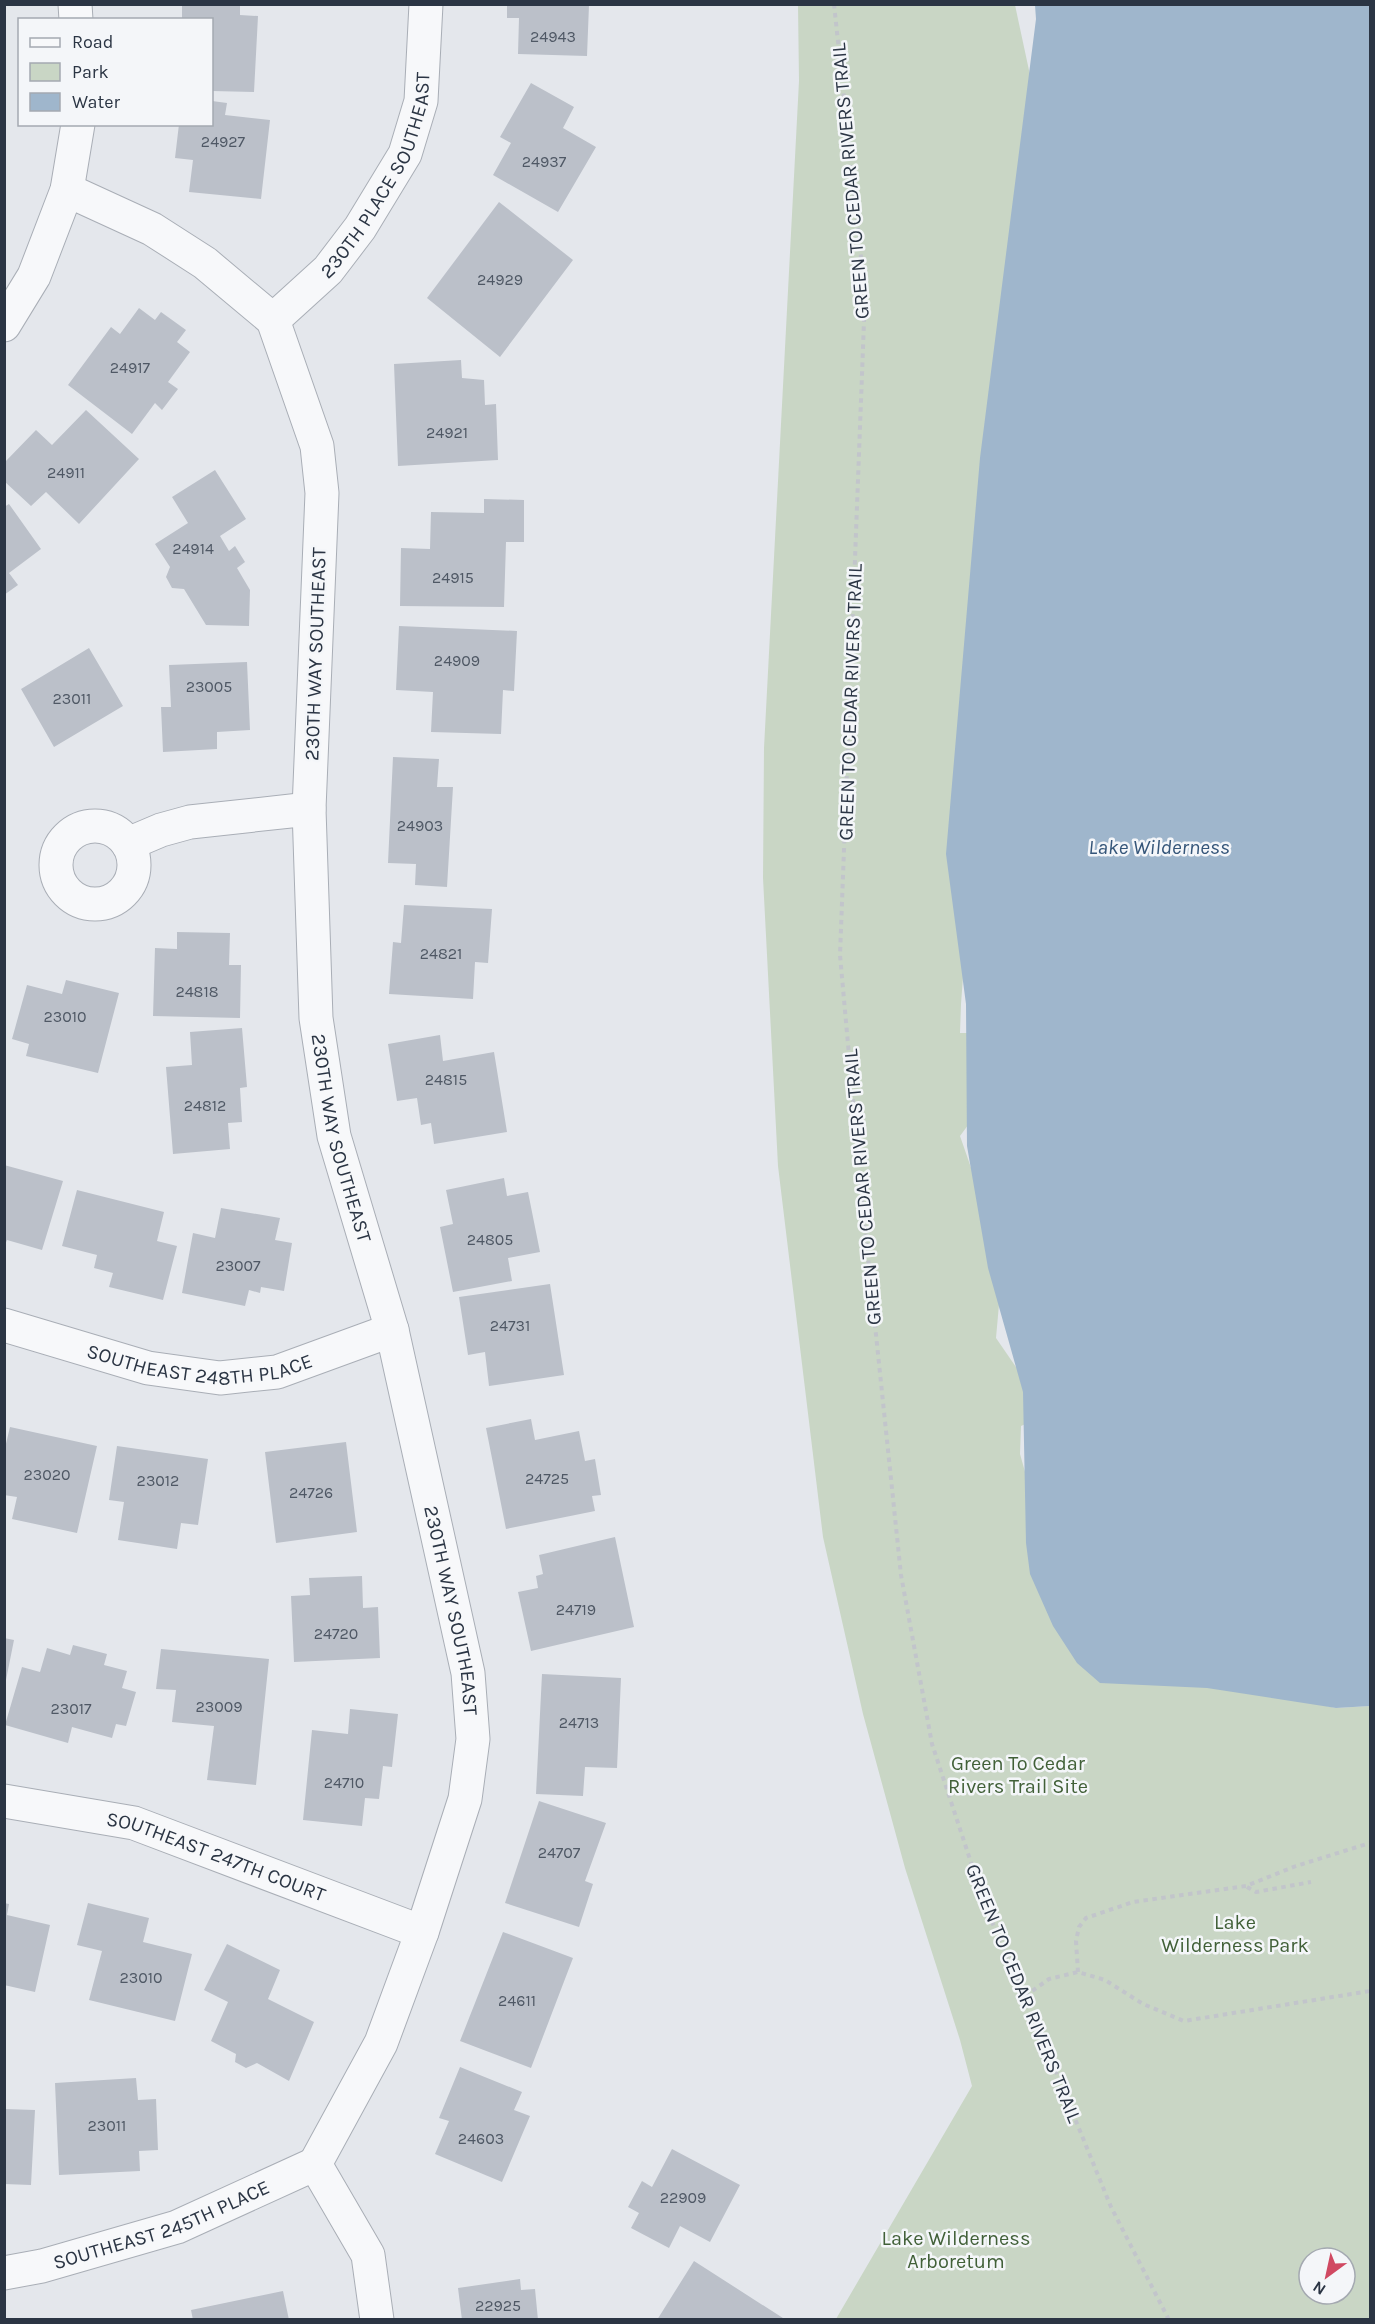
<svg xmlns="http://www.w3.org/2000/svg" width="1375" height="2324" font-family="Karla,sans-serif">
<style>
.green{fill:#c9d6c5;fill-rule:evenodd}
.water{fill:#9fb6cc}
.building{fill:#bbc0c9}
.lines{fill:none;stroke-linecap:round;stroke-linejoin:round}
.minor-casing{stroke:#a9aeb6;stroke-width:35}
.path{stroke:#c2c5cb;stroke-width:4;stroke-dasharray:4.5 4.5;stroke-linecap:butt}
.minor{stroke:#f7f8fa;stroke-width:33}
.labels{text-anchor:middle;stroke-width:5;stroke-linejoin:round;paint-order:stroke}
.number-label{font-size:16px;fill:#4f5865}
.street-label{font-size:20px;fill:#2b3544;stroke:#f4f6f9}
.park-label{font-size:20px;fill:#416038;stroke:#f4f6f9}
.water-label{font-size:21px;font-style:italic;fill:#345579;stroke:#f4f6f9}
</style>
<rect width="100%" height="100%" fill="#e4e7ec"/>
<path class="green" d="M798 5H1015L1030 75 961 1004 960 1033H969L974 1117 960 1136 1003 1260 996 1338 1020 1373 1055 1411 1021 1426 1020 1454 1036 1511 1139 1667 1336 1708 1370 1706V2319H836L972 2086 960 2040 905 1868 863 1714 823 1537 778 1166 763 878 764 748 799 81ZM1309 2258H1345V2294H1309Z"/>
<path class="water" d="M1035 5H1370V1706L1336 1708 1207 1688 1100 1683 1077 1663 1053 1626 1030 1574 1026 1543 1023 1392 988 1268 967 1146 966 1004 946 854 980 458 1036 19Z"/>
<path class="building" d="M182 4H240V15L258 16 254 92 212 91V20H182Z
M507 5H589L587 56 518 54 519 18H507Z
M531 83 574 107 563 128 596 147 558 212 493 175 511 143 500 137Z
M212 101 227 103 225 115 270 120 261 199 189 192 193 160 175 158 179 124H212Z
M499 202 573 260 500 357 427 298Z
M139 308 155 320 161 312 186 330 177 342 190 352 168 382 178 389 162 410 155 403 132 434 68 385 111 327 120 334Z
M461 360 462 378 484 380 485 405 496 404 498 460 398 466 394 364Z
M86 410 139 459 79 524 46 492 31 506 4 481V463L36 430 52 445Z
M215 470 246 519 220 536 229 551 235 546 245 562 237 568 250 590 249 626 206 625 184 589 172 588 166 577 170 567 155 544 188 523 172 497Z
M484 499 524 500V542H506L504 607 400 606 401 548 430 549 431 512 484 513Z
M9 504 41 549 9 573 18 585 4 595V507Z
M399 626 517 631 514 691 503 690 501 734 431 732 433 692 396 690Z
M89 648 123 706 54 747 21 689Z
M247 662 250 730 217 732V749L163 752 161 707H171L169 665Z
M393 757 439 759 437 787H453L447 887 415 885 416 864 388 863Z
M404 905 492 909 488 963 475 962 473 999 389 994 393 942 401 943Z
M177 932 230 933 229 965H241L240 1018 153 1016 155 948 177 949Z
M66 980 119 993 98 1073 26 1056 29 1044 12 1039 27 985 62 994Z
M242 1028 247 1087 240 1088 242 1122 228 1123 230 1149 173 1154 166 1067 192 1065 190 1032Z
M440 1035 443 1061 494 1052 507 1132 434 1144 431 1123 421 1125 417 1098 397 1101 388 1044Z
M4 1165 63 1181 42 1250 7 1240 4 1247Z
M504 1178 507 1196 528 1192 540 1252 508 1258 512 1281 453 1292 440 1227 453 1224 446 1190Z
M77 1190 164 1212 157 1241 177 1246 163 1300 109 1287 113 1273 94 1268 97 1255 62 1246Z
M221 1208 280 1218 275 1240 292 1243 284 1291 261 1287 260 1293 249 1290 245 1306 182 1293 193 1233 215 1238Z
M550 1284 564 1375 489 1386 485 1352 468 1355 459 1297Z
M531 1419 535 1440 579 1431 585 1461 595 1459 601 1495 592 1496 595 1511 506 1529 486 1428Z
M10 1427 97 1446 77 1533 12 1519 17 1497 4 1495V1452Z
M346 1442 357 1532 276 1543 265 1452Z
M117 1446 208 1459 198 1525 181 1523 177 1549 118 1540 124 1502 109 1500Z
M615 1537 634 1627 531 1651 518 1592 538 1588 536 1576 543 1574 539 1555Z
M362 1576 363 1608 378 1607 380 1658 294 1662 291 1596 310 1595 309 1578Z
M4 1638 14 1640 6 1680H4Z
M73 1645 107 1654 104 1665 127 1671 122 1688 136 1692 126 1726 116 1724 112 1738 72 1727 68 1743 5 1725 22 1667 40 1672 47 1648 70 1655Z
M161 1649 269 1659 256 1785 207 1780 214 1726 172 1722 176 1690 156 1689Z
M542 1674 621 1678 617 1768 585 1767 583 1796 536 1794Z
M350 1709 398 1714 392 1767 383 1766 379 1799 365 1798 362 1826 303 1820 312 1730 348 1734Z
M539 1801 606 1823 585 1881 593 1884 579 1927 505 1903Z
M4 1903 9 1904 7 1915 50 1925 35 1992 4 1985Z
M88 1903 149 1918 143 1942 192 1954 175 2021 89 2000 102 1951 77 1945Z
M503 1932 573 1958 531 2068 460 2041Z
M227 1944 280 1970 268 1999 314 2022 289 2081 257 2063 246 2068 235 2062 236 2054 211 2041 228 2002 204 1990Z
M460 2067 522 2092 514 2110 530 2116 502 2182 435 2154 449 2121 439 2118Z
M136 2078 138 2100 156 2099 158 2150 139 2151 140 2171 59 2175 55 2083Z
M4 2109 35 2110 31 2185 4 2184Z
M672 2149 740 2185 710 2242 680 2226 669 2248 631 2228 639 2213 628 2207 642 2181 652 2187Z
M694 2261 786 2320H657Z
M520 2279 521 2290 535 2289 538 2320H462L458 2288Z
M283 2291 289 2320H193L191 2310Z"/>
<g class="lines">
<g class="minor-casing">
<g id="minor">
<path d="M75 4 76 20"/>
<path id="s1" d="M67 190 152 229 205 263 273 320 317 446 322 493 309 809 316 1018 334 1136 392 1330 468 1673 473 1739 465 1799 422 1932 381 2043 315 2164"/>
<path id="s2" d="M273 320 328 270 360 228 405 154 421 101 426 4"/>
<path d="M4 325 34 276 67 190 78 124"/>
<circle cx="95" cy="865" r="39"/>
<path d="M128 844 161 830 190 822 309 809"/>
<path id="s3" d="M4 1325 148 1368 220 1378 277 1372 392 1330"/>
<path id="s4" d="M4 1801 134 1823 422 1932"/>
<path d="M315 2164 368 2255 377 2320"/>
<path id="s5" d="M4 2273 42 2266 177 2227 315 2164"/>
</g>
</g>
<path class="path" d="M834 4 865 295 840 955 862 1200 901 1575 932 1744 987 1911 1025 1996 1111 2207 1169 2320
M1247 1887 1256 1892 1311 1882
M1078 1972 1076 1941 1079 1927 1086 1918 1133 1902 1246 1886 1296 1866 1370 1843
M1025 1996 1049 1979 1078 1972 1105 1980 1143 2004 1184 2021 1370 1991"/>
<use href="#minor" class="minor"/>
</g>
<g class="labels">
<g class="number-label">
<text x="553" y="42">24943</text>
<text x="223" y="147">24927</text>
<text x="544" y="167">24937</text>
<text x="500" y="285">24929</text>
<text x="130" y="373">24917</text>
<text x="447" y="438">24921</text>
<text x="66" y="478">24911</text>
<text x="193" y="554">24914</text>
<text x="453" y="583">24915</text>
<text x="457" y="666">24909</text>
<text x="209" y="692">23005</text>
<text x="72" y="704">23011</text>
<text x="420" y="831">24903</text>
<text x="441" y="959">24821</text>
<text x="197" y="997">24818</text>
<text x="65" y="1022">23010</text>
<text x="446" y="1085">24815</text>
<text x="205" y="1111">24812</text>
<text x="490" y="1245">24805</text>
<text x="238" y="1271">23007</text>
<text x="510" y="1331">24731</text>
<text x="47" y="1480">23020</text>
<text x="547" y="1484">24725</text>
<text x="158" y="1486">23012</text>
<text x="311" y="1498">24726</text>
<text x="576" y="1615">24719</text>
<text x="336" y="1639">24720</text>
<text x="219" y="1712">23009</text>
<text x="71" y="1714">23017</text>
<text x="579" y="1728">24713</text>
<text x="344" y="1788">24710</text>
<text x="559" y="1858">24707</text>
<text x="141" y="1983">23010</text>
<text x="517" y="2006">24611</text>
<text x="107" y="2131">23011</text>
<text x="481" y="2144">24603</text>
<text x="683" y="2203">22909</text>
<text x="498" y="2311">22925</text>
</g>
<g class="street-label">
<text dy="7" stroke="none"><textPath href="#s2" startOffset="183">230TH PLACE SOUTHEAST</textPath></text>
<text transform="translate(850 181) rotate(-95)" y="7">GREEN TO CEDAR RIVERS TRAIL</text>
<text transform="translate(315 654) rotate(-88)" y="7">230TH WAY SOUTHEAST</text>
<text transform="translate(850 702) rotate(-88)" y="7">GREEN TO CEDAR RIVERS TRAIL</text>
<text dy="7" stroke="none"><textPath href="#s1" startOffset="1074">230TH WAY SOUTHEAST</textPath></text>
<text transform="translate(862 1187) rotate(-95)" y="7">GREEN TO CEDAR RIVERS TRAIL</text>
<text dy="7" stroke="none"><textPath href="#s3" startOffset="202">SOUTHEAST 248TH PLACE</textPath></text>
<text dy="7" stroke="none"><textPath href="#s1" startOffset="1560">230TH WAY SOUTHEAST</textPath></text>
<text dy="7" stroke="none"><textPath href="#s4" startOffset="220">SOUTHEAST 247TH COURT</textPath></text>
<text transform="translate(1024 1993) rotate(68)" y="7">GREEN TO CEDAR RIVERS TRAIL</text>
<text dy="7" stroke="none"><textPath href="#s5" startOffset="165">SOUTHEAST 245TH PLACE</textPath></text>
</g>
<g class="park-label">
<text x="1018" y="1770">Green To Cedar<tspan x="1018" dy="23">Rivers Trail Site</tspan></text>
<text x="1235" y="1929">Lake<tspan x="1235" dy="23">Wilderness Park</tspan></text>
<text x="956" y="2245">Lake Wilderness<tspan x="956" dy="23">Arboretum</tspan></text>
</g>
<g class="water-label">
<text x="1159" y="854">Lake Wilderness</text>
</g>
</g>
<rect width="1375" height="2324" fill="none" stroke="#2b3544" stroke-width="12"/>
<rect x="18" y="18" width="195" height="108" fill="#f4f6f9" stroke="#a4a9b1" stroke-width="1.5"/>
<rect x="30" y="38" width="30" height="9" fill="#f7f8fa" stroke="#a4a9b1" stroke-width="1.5"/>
<text x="72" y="48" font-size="18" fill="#2b3544">Road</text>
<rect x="30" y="63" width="30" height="18" fill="#c9d6c5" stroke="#a4a9b1" stroke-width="1.5"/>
<text x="72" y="78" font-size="18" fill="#2b3544">Park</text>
<rect x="30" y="93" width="30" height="18" fill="#9fb6cc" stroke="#a4a9b1" stroke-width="1.5"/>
<text x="72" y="108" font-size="18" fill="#2b3544">Water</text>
<g transform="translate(1327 2276) rotate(213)"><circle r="28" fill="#f4f6f9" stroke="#a4a9b1" stroke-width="1.5"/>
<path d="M0-4.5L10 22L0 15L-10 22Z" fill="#d04962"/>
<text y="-9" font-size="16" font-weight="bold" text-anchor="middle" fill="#2b3544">N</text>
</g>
</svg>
